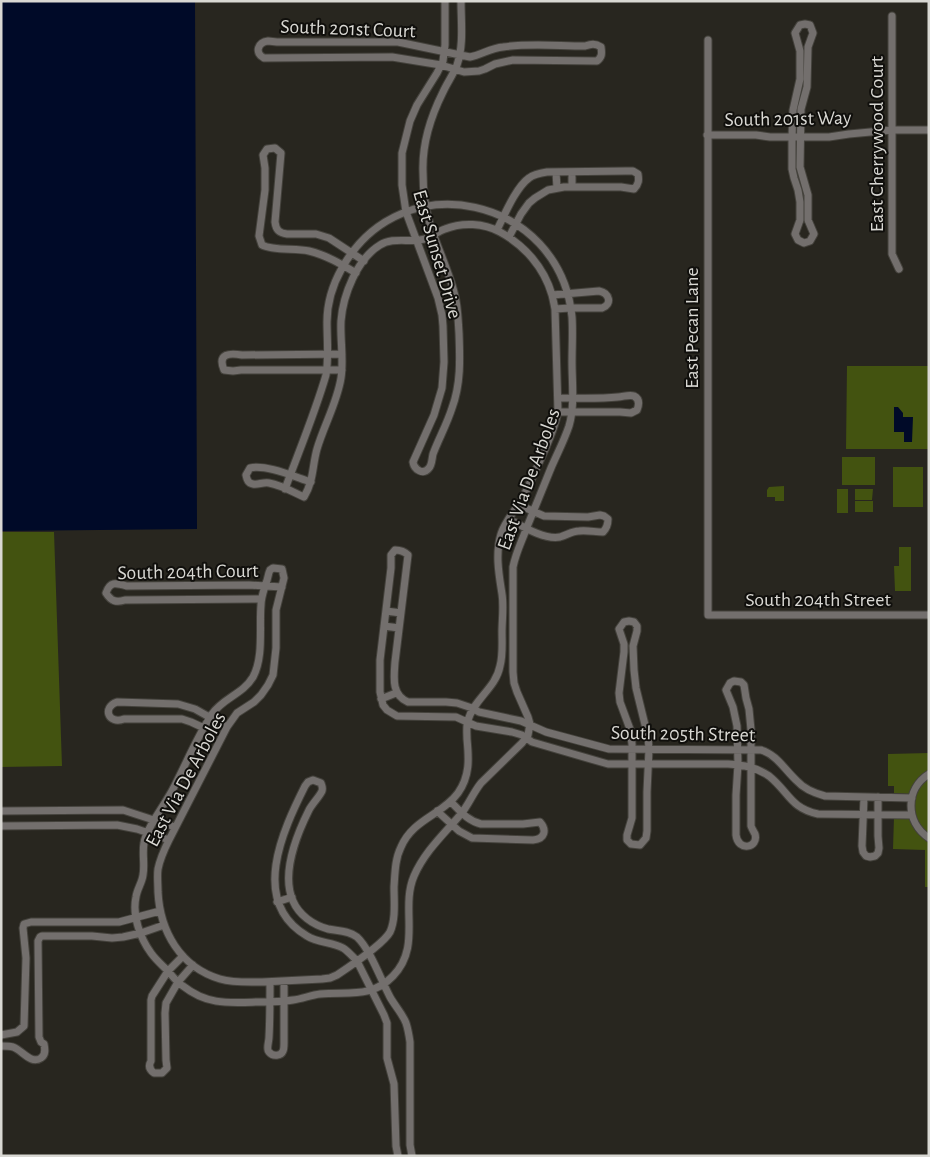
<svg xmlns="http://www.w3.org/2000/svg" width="930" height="1157" font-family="'Alegreya Sans',sans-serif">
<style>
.green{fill:#435310}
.water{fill:#000a28}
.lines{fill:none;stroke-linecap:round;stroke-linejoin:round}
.minor-casing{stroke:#44423c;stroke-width:9}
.minor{stroke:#736f6d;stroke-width:7}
.labels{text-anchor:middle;stroke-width:4;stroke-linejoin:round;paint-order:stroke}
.street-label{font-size:20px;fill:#d9d8d3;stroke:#100f0c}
</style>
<rect width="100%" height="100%" fill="#28261f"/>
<path class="green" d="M847 366H929V449H846Z
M842 457H875V485H842Z
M893 467H923V507H893Z
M784 486V501H775V497H767V490L769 487Z
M837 489H848V513H837Z
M855 489H873L872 500H855Z
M855 501H873V512H855Z
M1 532H54L62 766 1 767Z
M899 547H911V591H895L894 566H899Z
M929 753V887H925V850L893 849 894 817H909V794L894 793V786H888V754Z"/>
<path class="water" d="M1 1H195L197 529 1 531Z
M894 407H898L903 413V417H913L912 442H904V432H894Z"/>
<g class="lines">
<g class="minor-casing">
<path id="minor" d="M445 1V45L443 61 437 73 417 105 410 121 402 153V185L406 212 438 298 442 315 443 326 444 362 442 388 434 415 413 462C414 469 423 476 429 468 432 465 432 458 433 454 439 438 447 424 452 408 461 384 460 359 459 333 458 319 458 305 454 292 448 269 437 247 430 224 425 208 423 189 423 172 422 145 431 116 443 92 447 83 453 75 457 65 464 45 461 22 461 1
M892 16V254L899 269
M805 24 810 25 813 33 808 47 807 87 801 109 800 167 808 195V220L814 234 810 241 804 243 798 240 795 234 800 220V202L798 190 794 178 792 169V137L793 110 800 79V51L795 33 800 25Z
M708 40V615H929
M268 41 277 42H398L470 57C481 55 491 48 503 47 529 43 558 46 585 46 591 44 595 43 601 47 602 54 602 57 597 61L513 60 495 64 485 69 479 71 464 72 441 65 392 57 264 58C254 53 258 42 268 41Z
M707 135H756L770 137H829L849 134 892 130H929
M556 172 557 188
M572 172V187
M497 230C504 216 516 187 529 178 534 174 540 173 547 172L626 171H633L638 174C639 180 639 184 634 189L621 187H564L548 190 535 198 529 203 521 214 509 237
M356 273C341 264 326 255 309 251 295 248 273 251 262 245L259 236 265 190V168L263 155 267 149 275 148 281 153 275 222C276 230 279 233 287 234H316L329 238 364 261
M552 295 599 291C609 293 613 304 602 308H570L555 309
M342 370H241L233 371 224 370C217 353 230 353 242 355L342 354
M558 398C578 398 598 399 618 397 623 397 629 394 634 396 640 399 639 405 637 410L631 413 620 412H558
M285 489C299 451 315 413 326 375 329 357 327 340 327 322 327 303 333 284 342 268 402 161 560 197 572 317 573 332 572 347 572 362 572 383 575 406 569 426 564 441 557 454 551 468 543 488 535 507 527 527 522 541 516 552 513 567V672L514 683 517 692 528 717 530 724 528 735 522 743 481 783C473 793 469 804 461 814 444 834 425 851 414 876 400 909 422 946 393 976 371 999 347 991 320 994 311 995 302 999 293 1000 281 1002 269 1002 257 1002 228 1003 207 1005 183 986 176 982 172 975 167 970 161 964 156 960 151 953 140 938 132 915 136 897 137 889 142 883 143 875 145 865 142 853 144 843 146 828 167 802 174 787 187 762 197 737 212 714 223 698 243 694 253 677 264 657 259 627 261 605 261 597 264 590 266 583 268 579 268 574 270 570L273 568 282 569 284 578 276 610V648L273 675 268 685 261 695 254 702 237 713 227 727 169 840C164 850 160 859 158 869 157 876 158 884 158 892 160 931 180 967 220 979 234 983 248 982 262 982 282 981 302 980 322 979L330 978 337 975C349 967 384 943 390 932 396 919 394 901 394 887 395 873 395 859 401 847 413 819 442 815 458 793 470 776 469 759 467 739 467 733 466 726 468 720 474 699 496 688 500 666 503 655 502 643 502 632 502 620 504 606 502 594 499 575 495 554 501 534 505 521 515 511 522 499 528 488 533 476 538 465 546 447 554 431 558 412L555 309C554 304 553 299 552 295 544 267 524 245 500 232 484 223 462 222 445 229 439 231 434 235 428 238 412 244 394 236 380 245 357 259 343 295 341 321 340 340 344 359 341 378 337 403 324 425 317 449 312 467 314 480 304 497 293 492 281 485 269 483 263 482 258 485 253 484 248 483 247 480 246 475L250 468C266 464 295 477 311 482
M509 519C522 526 544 540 560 537 567 535 572 531 579 531 587 530 595 532 603 532 607 528 608 525 608 519L604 516 600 515 588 517 544 516 519 505
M261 599 125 600C116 603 111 601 106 593 110 581 116 583 127 586L249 585 282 587
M386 611 401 613
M629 621 634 622 637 626V631L633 646 634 670 636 688 648 737 649 749 647 792V831L646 838 640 845 631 844 627 840V835L632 818V744L630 729 620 702 619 693 624 652V644L619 629 624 622Z
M384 626 399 628
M734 681 741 682 744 685 746 698 749 709 751 730V826C752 829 754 832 755 834 759 848 738 852 736 835V795L738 764 737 726 733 707 726 690 730 683Z
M381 699 396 693
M204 728 191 722 182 719H124C108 725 102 707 117 702L178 704 195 709 227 727
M929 774C905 789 905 822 929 838
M864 797 862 846 863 852 866 856 870 857 875 856 878 853 879 848 878 836V797
M1 811 123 810 175 827
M437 811 459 831 472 838 533 840C545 839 547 830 540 822L523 824H481C468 821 460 811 451 802
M912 815 818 814C790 808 789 792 769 776 756 767 743 765 728 764H608L532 742 522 735 512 732 476 726 456 717 397 716 387 710 383 705 380 692V660L391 568V555L395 550C401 550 404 551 408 555L395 662C394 677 391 695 408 702H446L457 703 472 708 479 712 521 721 546 732 609 749 761 750C776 754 785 770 797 781 804 789 814 793 825 796L912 798
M1 826 117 825 137 829 169 840
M277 902 292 897
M183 956 168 971 152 996 151 1000V1061C148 1066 150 1070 154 1073H162L167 1068 166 1060 165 1013 166 1003 178 982 193 965
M270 982C270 1000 270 1019 269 1037 269 1042 266 1049 269 1052 273 1057 281 1056 283 1051 284 1049 284 1045 284 1043V981
M1 1035 17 1032 24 1026 26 958 23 928 24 924 31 922H119L160 911
M1 1046C5 1046 9 1046 13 1047 22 1050 31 1065 41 1058 46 1055 45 1049 44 1044L41 1042 39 1037 38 941 40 937 42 936H92L112 938 123 937 141 933 164 925
M398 1156 396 1146 394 1084 387 1058V1023L384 1015 357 961C352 956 348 951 343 948 332 942 318 943 307 936 249 902 283 830 305 786L308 782 313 780 321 783C322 787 323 787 322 791 320 796 312 804 309 810 297 834 281 874 293 901 299 915 313 925 328 929 337 931 348 930 357 937 370 949 381 980 390 997 395 1006 402 1013 406 1023 408 1029 409 1035 410 1042V1145L412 1156"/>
</g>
<use href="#minor" class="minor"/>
</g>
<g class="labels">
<g class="street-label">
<text transform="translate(348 28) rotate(2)" y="7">South 201st Court</text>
<text transform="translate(788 118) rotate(-1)" y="7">South 201st Way</text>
<text transform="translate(876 144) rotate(-90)" y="7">East Cherrywood Court</text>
<text transform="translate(438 254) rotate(74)" y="7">East Sunset Drive</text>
<text transform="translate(691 328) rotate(-90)" y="7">East Pecan Lane</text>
<text transform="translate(528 479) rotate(-70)" y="7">East Via De Arboles</text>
<text transform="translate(188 571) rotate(-1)" y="7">South 204th Court</text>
<text x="818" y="606">South 204th Street</text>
<text transform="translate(683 733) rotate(1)" y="7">South 205th Street</text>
<text transform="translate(185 779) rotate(-62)" y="7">East Via De Arboles</text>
</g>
</g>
<rect width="930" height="1157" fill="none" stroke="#d9d8d3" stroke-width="5"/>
</svg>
